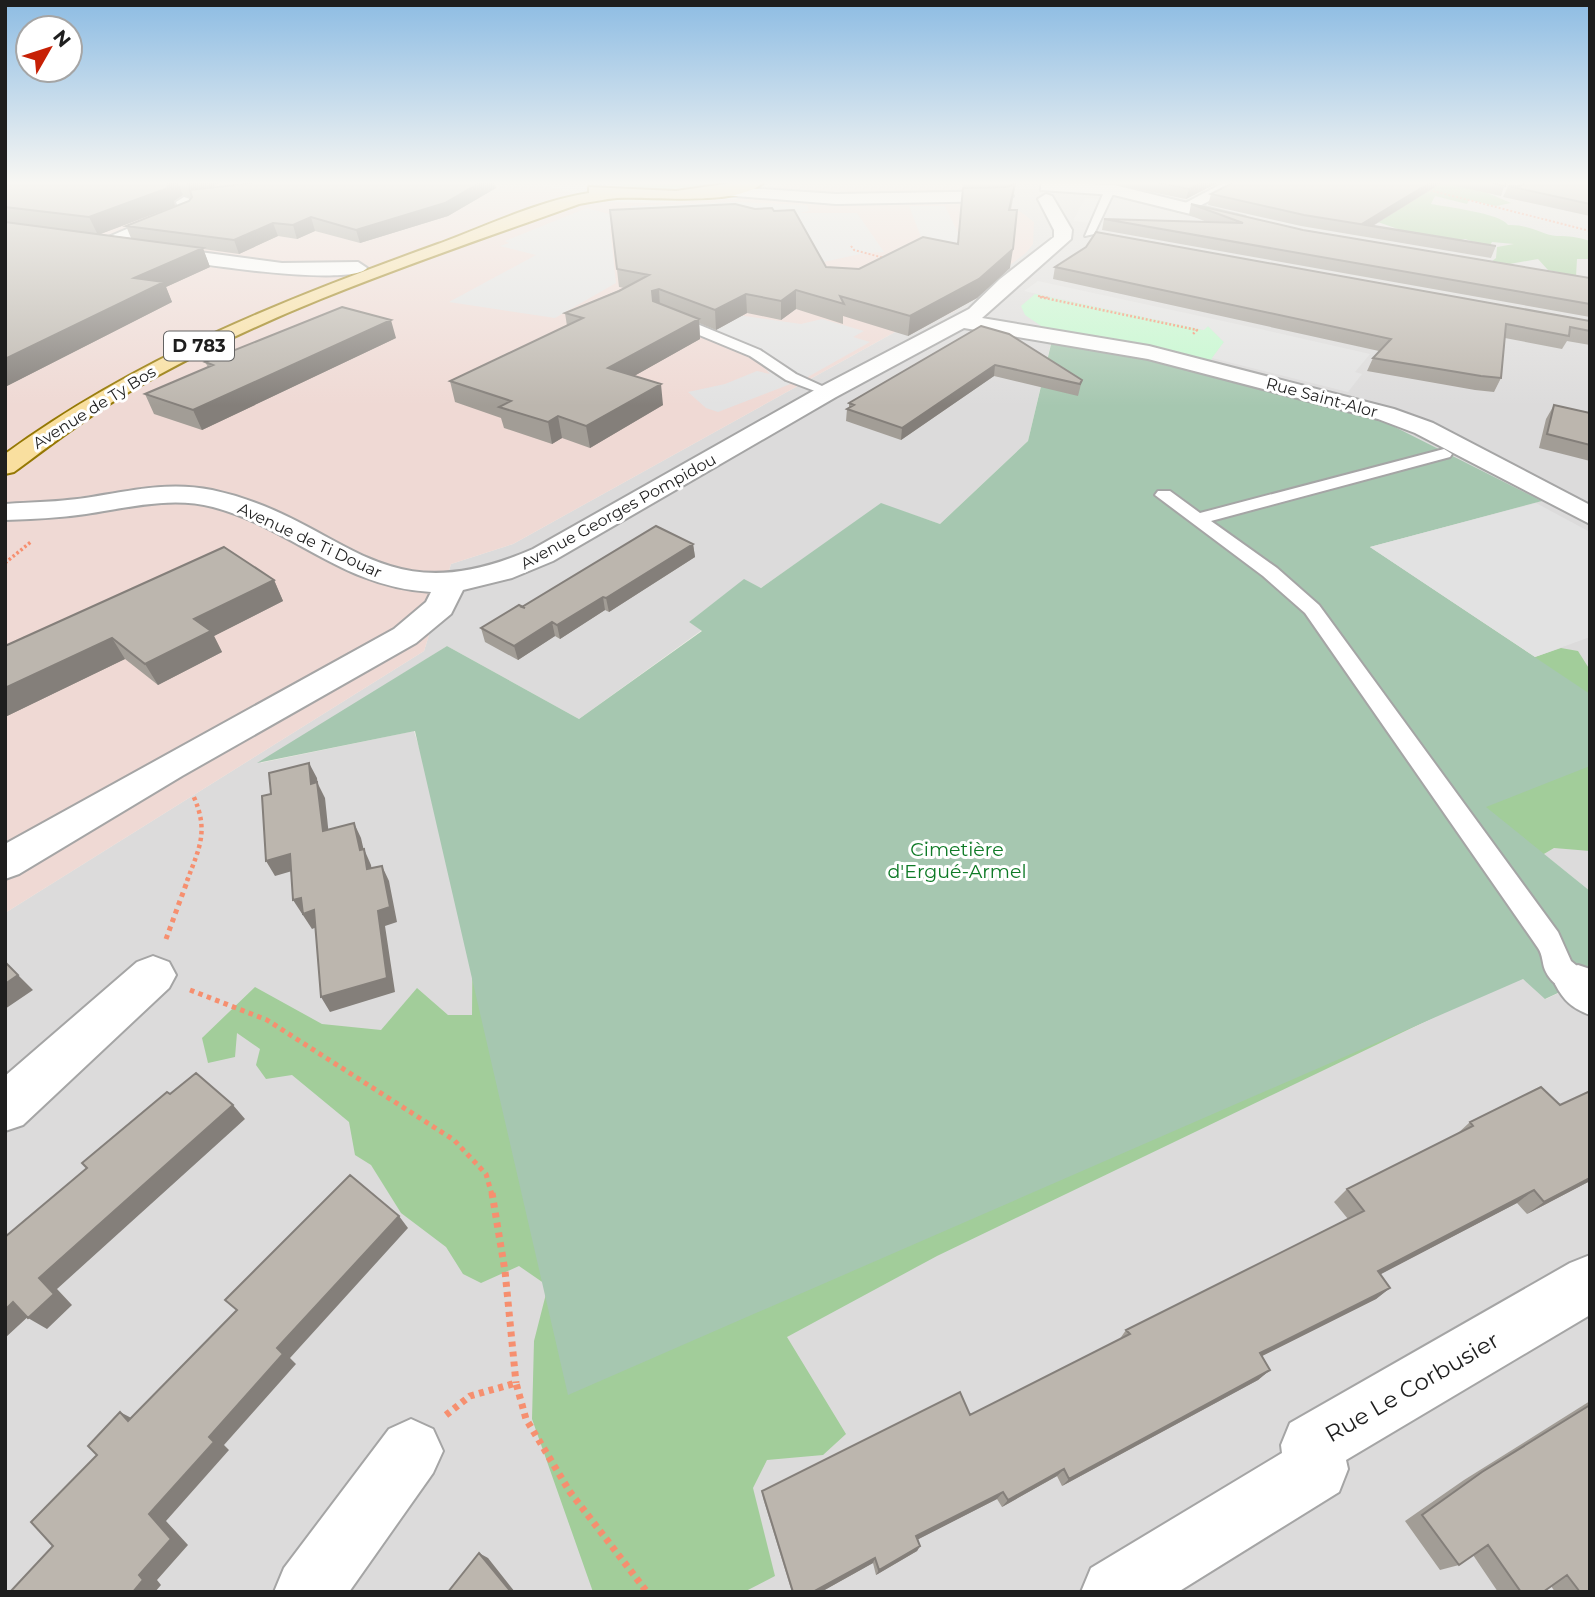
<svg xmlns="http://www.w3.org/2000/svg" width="1595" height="1597" font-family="Montserrat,sans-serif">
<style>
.residential{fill:#dcdbdb}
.commercial{fill:#efd9d4}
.grass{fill:#c1e8ac}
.forest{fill:#a2cd9a}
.cemetery{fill:#a6c7b0}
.park{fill:#c3f8ce}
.parking{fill:#e2e2e2}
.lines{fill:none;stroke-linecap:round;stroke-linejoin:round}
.service-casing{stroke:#a5a5a5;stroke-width:4}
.minor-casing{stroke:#a5a5a5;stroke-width:4}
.tertiary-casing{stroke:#a5a5a5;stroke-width:4}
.primary-casing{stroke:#957804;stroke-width:4}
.path-far5{stroke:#f68f6f;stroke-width:2;stroke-dasharray:2 2;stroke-linecap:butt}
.path-far4{stroke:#f68f6f;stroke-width:2.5;stroke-dasharray:2 2;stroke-linecap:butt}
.path-far3{stroke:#f68f6f;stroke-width:3.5;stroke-dasharray:2.5 2.5;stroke-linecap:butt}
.path-far2{stroke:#f68f6f;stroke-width:4.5;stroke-dasharray:3.5 3.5;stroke-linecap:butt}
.path-far1{stroke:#f68f6f;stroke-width:5;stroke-dasharray:4.5 4.5;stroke-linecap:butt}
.path{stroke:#f68f6f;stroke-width:7;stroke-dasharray:5 5;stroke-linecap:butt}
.service{fill:#fff;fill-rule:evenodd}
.minor{fill:#fff;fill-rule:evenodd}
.tertiary{fill:#fff;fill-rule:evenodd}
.primary{fill:#f9df9f;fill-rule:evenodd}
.wall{fill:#a29d96;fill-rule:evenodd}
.shaded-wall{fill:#847f7a}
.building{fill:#bcb6ae;stroke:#847f7a;stroke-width:2}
.labels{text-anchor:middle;stroke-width:6;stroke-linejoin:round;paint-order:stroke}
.far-street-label{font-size:16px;fill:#1e1e1e;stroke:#fff}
.shield{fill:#fff;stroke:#626262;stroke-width:2}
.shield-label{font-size:18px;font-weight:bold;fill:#1e1e1e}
.park-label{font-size:19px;fill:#0e7a26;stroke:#fff}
.near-street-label{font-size:23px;fill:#1e1e1e;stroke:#fff}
</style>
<rect width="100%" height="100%" fill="#efede5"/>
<path class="residential" d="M989 182H1590V694L1370 547 1541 501 1051 343 1028 441 940 524 881 504 761 588 744 580 689 622 702 630 579 719 447 646 260 763 414 731 423 760 1523 979 1546 999 1590 978V1592H5V913L424 651 451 564 513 544 895 332 954 310 1002 204Z
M1590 766V891L1485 807Z"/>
<path class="commercial" d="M5 182H529L610 202 647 203 736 199 792 182H989L1002 204 1021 212 1034 222 1033 244 1026 253 971 294 955 311 905 334 895 332 513 544 451 564 424 651 5 913Z"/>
<path class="grass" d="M592 182H735L660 190Z"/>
<path class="forest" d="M1442 182 1476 188 1511 203 1496 206 1469 200 1467 204 1435 196 1431 204C1446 207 1500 213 1508 225 1530 224 1542 235 1557 236 1569 236 1578 237 1590 241V259H1577L1576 276 1548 270 1538 259 1504 265 1491 262 1496 258 1497 247 1514 244 1492 242 1489 247 1465 239 1457 241 1395 231 1398 229 1372 220Z
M1378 553 1535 657 1561 648 1578 651 1590 670V851L1554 848 1527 864 1528 972 937 1256 787 1337 846 1434 823 1455 767 1460 753 1488 775 1576 744 1592H593L532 1419 534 1341 548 1286 519 1266 481 1283 463 1274 446 1247 401 1213 371 1165 355 1155 349 1122 292 1075 266 1079 256 1065 260 1049 237 1033 235 1057 208 1063 202 1038 255 987 322 1024 381 1030 417 988 448 1015H472L474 765Z"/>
<path class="cemetery" d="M1052 340 1148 358 1373 416 1542 501 1370 547 1590 694V766L1486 807 1590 891V978L1545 999 1523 979 568 1395 415 731 257 763 447 646 579 719 702 631 689 622 744 579 761 588 881 503 940 524 1028 441Z"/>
<path class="park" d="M1035 294 1203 330 1208 326 1224 342 1211 360 1044 328 1025 315 1021 306Z"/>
<path class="parking" d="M1085 198 1112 200 1101 224 1073 221Z
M738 202 807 205 809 211 799 213H857L884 252 865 253 814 264 737 220 610 227 616 283 555 318 449 302 536 255 500 246 509 243 505 241 587 208 632 220 631 206Z
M909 206H945L966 249 926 250Z
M1038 281 1260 329 1370 354 1355 372 1362 374 1348 392 1212 358 1224 342 1208 326 1204 330 1024 291Z
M680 307 801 324 822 319 864 331 853 337 870 342 806 378 718 412 706 408 688 392 725 384 757 371 770 374 758 360 688 332Z
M1536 503 1590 532V637L1535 657 1370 547Z"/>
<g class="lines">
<g class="service-casing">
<path id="service" d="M1104 192 1113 194 1094 234 1085 236Z
M663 314H673L760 350 796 374 835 392 828 396 786 380 750 356 663 320Z
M1444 449 1452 454 1450 457 1211 521 1277 568 1319 605 1558 932 1571 961 1588 975V993C1572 998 1552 986 1545 970 1542 963 1543 955 1538 948L1305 613 1263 576 1155 495 1158 491H1170L1200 513Z"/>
</g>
<g class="minor-casing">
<path id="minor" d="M1225 182H1245L1190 211H1178L1176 208Z
M1046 194 1052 196 1072 230 1071 239 982 318 1149 346 1394 409 1433 423 1590 505V524L1415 433 1378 419 1148 359 964 328 836 397 553 561 512 578 463 590 451 614 416 643 182 776 19 874 5 879V844L394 629 426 602 431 592C341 587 293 528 213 507 171 496 127 508 86 514 59 518 32 519 5 520V504C32 502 59 502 85 498 128 491 169 481 212 490 347 519 376 618 533 549L820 387 969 309 1000 279 1054 237V230L1038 199Z
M184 197 190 199 195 209 193 212 107 248H95L92 244 178 207 176 202Z
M155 246 282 263 358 262 367 268C351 288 179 262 149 255L146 251Z
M153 956 169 962 176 975 169 988 23 1125 5 1131V1076L137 962Z
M1578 965 1590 969V1015C1572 1008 1564 1001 1555 984L1562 970Z
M1590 1255V1315L1346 1460 1348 1469 1339 1492 1178 1592H1081L1091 1568 1282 1453 1281 1445 1290 1423 1570 1263Z
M411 1419 433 1429 443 1451 433 1473 349 1592H274L284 1568 389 1429Z"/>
</g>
<g class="tertiary-casing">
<path id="tertiary" d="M1046 182 1114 185 1245 217 1247 221 1239 226 1114 195 1041 190V184Z
M717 186 836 194 1005 191 1013 196 1005 201 836 204 711 194 709 191Z"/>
</g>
<g class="primary-casing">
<path id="primary" d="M739 182H764C738 207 652 196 617 198 605 199 592 202 579 204 429 258 271 309 132 390 91 414 53 443 14 472L5 474V454C138 357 285 299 438 244 487 226 538 201 589 193V187L676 191Z"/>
</g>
<path class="path-far5" d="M1425 189 1590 231
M851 246 854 250 888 259
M1038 296 1049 298"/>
<path class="path-far4" d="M1040 297 1197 330 1192 335"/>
<path class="path-far3" d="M5 563 32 541"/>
<path class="path-far2" d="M187 881C200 846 209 831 193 795"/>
<path class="path-far1" d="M166 939 188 879
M190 990 267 1020 454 1140 486 1174 492 1195"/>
<path class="path" d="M492 1193 505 1271 516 1383
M446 1415 470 1396 516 1383 526 1419 570 1492 647 1592"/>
<use href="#service" class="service"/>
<use href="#minor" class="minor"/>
<use href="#tertiary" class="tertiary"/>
<use href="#primary" class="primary"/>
</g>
<path class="wall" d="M5 182H222L212 188H496L448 216 360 243 315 231 297 239 278 236 239 254 203 249 210 267 166 287 172 302 5 387ZM183 195 192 198 189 201 126 226 131 238 100 234 175 206 174 201Z
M963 182H1016L1011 210 1010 268 977 298 908 336 843 316V324L796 309 781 320 747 313 716 330 699 323 700 339 634 376 663 405 590 448 562 438 552 444 504 428 501 418 455 402 450 381 567 326 565 313 624 288 619 287 610 210 755 209 774 211 826 267 859 269 958 244Z
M1102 182H1219L1186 199Z
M1234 182H1509L1505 184 1501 196 1442 183 1373 226 1496 246 1491 258 1301 226 1208 205 1211 194Z
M1590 182V216L1503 197 1508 186Z
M1191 204 1303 230 1590 278V317L1102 230 1104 219 1207 222 1189 215Z
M1055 267 1590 321V345L1567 341 1562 349 1505 338 1501 378 1494 392 1475 390 1367 371 1373 358 1379 351 1053 279Z
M1009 334 1082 380 1078 396 994 376 901 440 846 421 847 409 849 408V403Z
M396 338 202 430 154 414 145 394 208 367 205 362Z
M1554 405 1590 413V461L1539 448 1546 419Z
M693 544 695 557 609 612 605 610 560 639 555 636 518 660 485 642 481 628 522 607Z
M274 580 283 601 214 636 222 652 158 685 125 659 5 717V646Z
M1470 1122 1590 1181 1527 1214 1517 1203 1380 1274 1390 1288 1376 1299 1262 1356 1270 1370 1258 1380 1062 1486 1057 1476 1002 1507 997 1499 918 1539 920 1546 917 1551 876 1575 873 1563 821 1592H792L763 1498 762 1491 970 1415 1119 1340 1126 1330 1348 1219 1334 1202 1347 1189 1456 1135Z
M1590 1401V1592H1555L1551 1586 1543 1592H1498L1473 1555 1459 1565 1440 1570 1405 1521 1464 1480Z"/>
<path class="shaded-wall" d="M169 182H178L183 195 174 201 175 206 98 235 89 217Z
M186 182H222L192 198Z
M481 182H495L496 188 448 216 360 243 356 230Z
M1202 182H1219L1186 199 1189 189Z
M1431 182H1443L1372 226 1362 224Z
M311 217 315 231 297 239 293 225Z
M273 223 278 236 239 254 234 240Z
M203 248 210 267 166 287 172 302 5 387V359L134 278Z
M1013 249 1010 268 977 298 908 336 910 316Z
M659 289 660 308 654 310 652 291Z
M796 290V309L781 320V301Z
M746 294 747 313 716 330 715 310Z
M699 319 700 339 611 389 608 368Z
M391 320 396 338 202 430 193 410Z
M995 365 994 376 901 440 902 428Z
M661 384 663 405 590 448 586 426Z
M558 416 562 438 552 444 548 422Z
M693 544 695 557 609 612 606 598Z
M274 580 283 601 214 636 222 652 158 685 145 664 194 619Z
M603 597 605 610 560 639 557 625Z
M552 622 555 636 518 660 514 646Z
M112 638 125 659 5 717V688Z
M309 763 317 778 319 800 311 784Z
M317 782 325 798 330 846 323 831Z
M354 823 361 838 364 851V849L371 865 374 885 367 869 360 850Z
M290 854 299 869 275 876 266 861Z
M382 866 389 881 397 922 385 926 395 992 330 1012 321 997 378 911Z
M301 898 314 910 322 925 312 929 293 900Z
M18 975 33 990 5 1009V984Z
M233 1105 245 1119 57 1289 72 1305 47 1329 28 1318 39 1278Z
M1590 1178V1181L1527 1214 1544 1202Z
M1534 1190 1517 1203 1364 1283 1378 1271Z
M399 1216 408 1228 290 1358 296 1364 224 1445 229 1450 166 1521 188 1545 157 1580 161 1585 155 1592H133L139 1575 149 1514 277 1348Z
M1390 1288 1376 1299 1248 1363 1260 1353Z
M13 1302 32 1313 5 1338V1310Z
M1270 1370 1258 1380 1062 1486 1069 1479Z
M120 1412 137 1421H128Z
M1064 1469 1057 1476 1002 1507 1008 1500Z
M1003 1492 997 1499 913 1542 916 1536Z
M920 1546 917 1551 876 1575 879 1570Z
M479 1553 488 1558 515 1592H511Z
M875 1558 873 1563 821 1592H813Z"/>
<path class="building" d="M5 182H169L167 184 168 188 89 217 5 207Z
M260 182H481L445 203 356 230 311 217 293 225 273 223 234 240 126 226 189 201 192 197 190 190Z
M1155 182H1202L1189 189Z
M1234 182H1431L1362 224 1496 246 1304 215 1211 194Z
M1490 182H1505V186Z
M1527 182H1590V204L1508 186H1520Z
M1015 183 1009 210H1017L1013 249 979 279 910 316 840 296 844 304 796 290 781 301 746 294 715 310 659 289 652 291 653 301 699 319 608 368 661 384 586 426 558 416 548 422 499 407 511 401 450 381 583 318 565 313 619 291 649 275 617 269 610 210 735 204 755 209 772 208 774 211 794 210 826 267 859 269 923 237 958 244 963 188 1007 187Z
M1191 204 1303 230 1590 278V304L1104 219 1243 223Z
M5 222 203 248 134 278 164 282 5 359Z
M1096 232 1590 321V331L1570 327 1569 336 1506 324 1501 378 1481 376 1373 358 1391 339 1055 267 1086 247Z
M342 307 391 320 193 410 145 394 213 365 205 362Z
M981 326 1009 334 1082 380 1080 384 995 365 902 428 847 409 854 405 849 403Z
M1554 405 1590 413V445L1547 434Z
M656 526 693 544 606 598 603 597 557 625 552 622 514 646 481 628 519 605 525 608 522 607Z
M224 547 274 580 194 619 211 631 145 664 112 638 5 688V646Z
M309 763 311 784 317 782 323 831 354 823 360 850 364 849 367 869 382 866 390 907 378 911 387 978 321 997 314 910 303 914 301 898 293 900 290 854 266 861 262 796 271 794 269 773Z
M5 962 18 975 5 984Z
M196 1073 233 1105 39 1278 54 1294 28 1318 13 1302 5 1310V1237L87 1168 82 1163 167 1092 170 1094Z
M1541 1087 1560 1105 1590 1091V1178L1544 1202 1534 1190 1378 1271 1390 1288 1260 1353 1270 1370 1069 1479 1064 1469 1008 1500 1003 1492 916 1536 920 1546 879 1570 875 1558 813 1592H793L762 1491 960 1392 970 1415 1130 1334 1126 1330 1364 1211 1347 1189 1473 1126 1470 1122Z
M350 1175 399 1216 277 1348 283 1354 209 1437 214 1442 149 1514 171 1539 139 1575 143 1580 133 1592H10L53 1546 31 1522 97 1455 88 1446 120 1412 128 1421 237 1310 225 1300Z
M1590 1405V1592H1580L1567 1575 1543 1592H1521L1488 1545 1459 1565 1422 1515 1482 1472Z
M479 1553 511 1592H448Z"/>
<linearGradient id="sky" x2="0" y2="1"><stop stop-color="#8dbce3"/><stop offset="0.45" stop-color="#f8f7f3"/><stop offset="1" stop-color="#f8f7f3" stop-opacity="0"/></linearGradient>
<rect width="1595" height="406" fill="url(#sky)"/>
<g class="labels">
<g class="far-street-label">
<text transform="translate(1322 397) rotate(15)" y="6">Rue Saint-Alor</text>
<text transform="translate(94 407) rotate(-32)" y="6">Avenue de Ty Bos</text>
<text transform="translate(618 511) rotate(-29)" y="6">Avenue Georges Pompidou</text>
<text transform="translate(310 540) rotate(25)" y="6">Avenue de Ti Douar</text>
</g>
<rect class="shield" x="164" y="331.5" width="70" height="29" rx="5"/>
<g class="shield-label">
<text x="199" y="352">D 783</text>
</g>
<g class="park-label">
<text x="957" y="856">Cimetière<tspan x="957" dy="22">d'Ergué-Armel</tspan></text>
</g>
<g class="near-street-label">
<text transform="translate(1412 1387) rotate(-30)" y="8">Rue Le Corbusier</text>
</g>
</g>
<rect width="1595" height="1597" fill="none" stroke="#1e1e1e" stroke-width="14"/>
<g transform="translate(49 49) rotate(51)"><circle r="33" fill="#ffffff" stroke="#a5a5a5" stroke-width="2"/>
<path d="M0-5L12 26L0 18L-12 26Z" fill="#c72005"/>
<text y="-10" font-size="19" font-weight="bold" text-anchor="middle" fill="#1e1e1e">N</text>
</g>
</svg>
